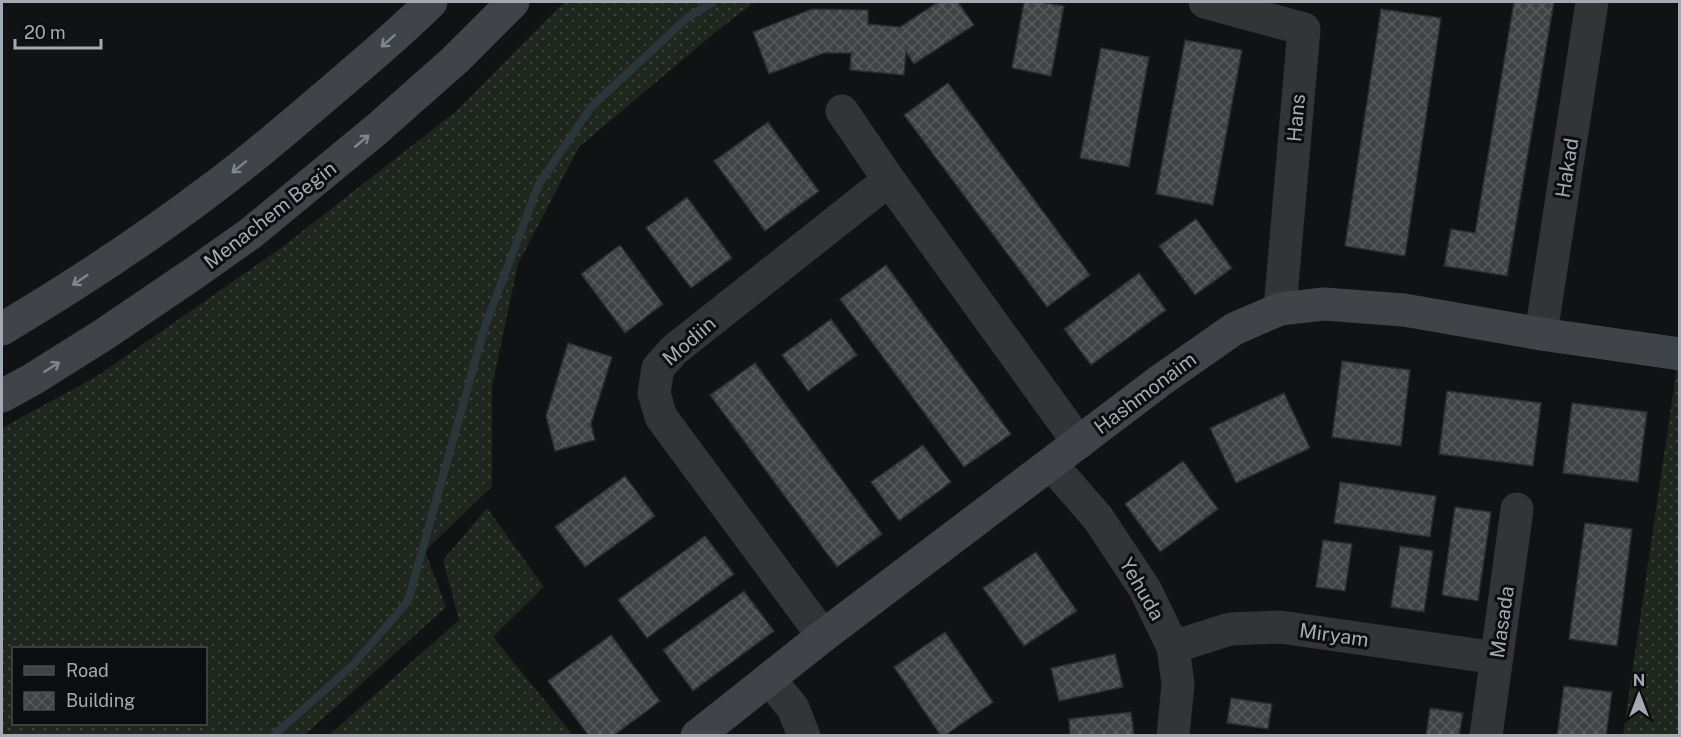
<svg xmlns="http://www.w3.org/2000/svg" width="1681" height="737" font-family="'Public Sans',sans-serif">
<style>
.grass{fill:url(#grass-dots);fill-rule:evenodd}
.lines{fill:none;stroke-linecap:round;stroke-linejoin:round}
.stream{stroke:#2b363b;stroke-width:8}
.building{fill:url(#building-cross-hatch);stroke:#2b2c2f;stroke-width:1.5}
.street{stroke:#323438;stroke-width:33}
.secondary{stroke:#404348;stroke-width:33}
.oneway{stroke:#80868e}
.labels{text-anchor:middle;stroke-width:6;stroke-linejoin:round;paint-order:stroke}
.street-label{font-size:20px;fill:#a3aab4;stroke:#0c0d0e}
</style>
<defs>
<pattern id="grass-dots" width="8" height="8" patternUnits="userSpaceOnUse" patternTransform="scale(1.5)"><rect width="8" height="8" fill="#1e261e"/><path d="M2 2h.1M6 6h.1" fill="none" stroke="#3c433c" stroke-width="1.8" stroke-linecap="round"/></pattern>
<pattern id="building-cross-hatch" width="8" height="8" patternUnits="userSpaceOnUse" patternTransform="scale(1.5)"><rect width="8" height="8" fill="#404246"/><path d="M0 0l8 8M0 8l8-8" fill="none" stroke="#585b5e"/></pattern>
</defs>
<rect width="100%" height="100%" fill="#111213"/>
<path class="grass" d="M564 2H755L718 30 579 147 518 264 492 387V486L425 551 446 607 305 735H2V428L97 376 281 248 455 112ZM14 648H206V724H14Z
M1679 353V735H1623Z
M487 508 544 587 493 637 573 735H329L459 620 443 560Z"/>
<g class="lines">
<path class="stream" d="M273 736 353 665 408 601 485 326 539 184 591 107 687 18 713 2"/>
</g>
<path class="building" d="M938 2H958L974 25 914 64 906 52 904 75 850 70 851 53H824L769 74 753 32 812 9 868 10V24L900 27Z
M1024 2H1040L1064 6 1051 76 1012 68Z
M1514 2H1554L1507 276 1444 266 1451 229 1475 233Z
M1381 9 1441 18 1405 256 1345 246Z
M1185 40 1242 50 1213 205 1156 194Z
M1101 48 1149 57 1129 167 1080 158Z
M948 83 1090 275 1047 307 904 115Z
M768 122 819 191 765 231 714 161Z
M687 197 732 258 691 288 646 228Z
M1196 219 1232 268 1195 295 1159 246Z
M620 245 663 304 625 333 581 274Z
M886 265 1011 434 964 467 840 299Z
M1139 273 1166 310 1091 365 1064 329Z
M831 319 857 355 808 391 782 355Z
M568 343 612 357 591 424 595 440 555 451 546 416Z
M1342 361 1410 370 1401 446 1332 437Z
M755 363 882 534 837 567 710 395Z
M1447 391 1541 403 1533 466 1439 454Z
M1284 393 1310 448 1236 483 1210 428Z
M1572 403 1647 412 1638 482 1563 473Z
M923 445 951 482 899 521 871 482Z
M1183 461 1218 509 1160 552 1125 504Z
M625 476 655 516 585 567 555 527Z
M1340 482 1436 496 1430 537 1334 523Z
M1455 507 1491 512 1478 601 1442 595Z
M1585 523 1632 529 1617 646 1569 639Z
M705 536 734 574 647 638 618 600Z
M1323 540 1352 544 1345 591 1316 587Z
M1400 546 1433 551 1424 612 1391 607Z
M1036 552 1077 611 1024 646 983 588Z
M744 591 774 631 693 691 663 650Z
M945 632 993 702 944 736H941L894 667Z
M611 635 660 701 613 736H589L548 681Z
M1115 654 1123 687 1059 701 1051 668Z
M1564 686 1612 692 1606 736H1557Z
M1231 698 1272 704 1268 729 1227 723Z
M1430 708 1463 713 1459 736H1426Z
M1131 712 1134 736H1070L1069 719Z"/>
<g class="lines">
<path class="street" d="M1205 2 1304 29 1280 309
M842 111 889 180 1079 443
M1541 334 1592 2
M1051 464 1098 518 1145 589 1173 647 1178 684 1173 736
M823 636 661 417 654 393 658 368 674 350 889 180
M1173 647 1230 629 1280 627 1497 658
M769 679 793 708 804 736
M1486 736 1517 509"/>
<path class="secondary" d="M2 329C74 286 146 239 213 188 251 160 287 129 323 98 359 67 397 36 431 2
M2 396 33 379 103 335 193 274 251 233 377 129 455 60 513 2
M697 736 823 636 1161 380 1234 329 1280 309 1324 304 1404 310 1541 334 1680 354"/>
</g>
<defs><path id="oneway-shaft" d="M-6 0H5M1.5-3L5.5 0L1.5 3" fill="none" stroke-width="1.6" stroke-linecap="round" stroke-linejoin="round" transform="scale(1.5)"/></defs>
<g class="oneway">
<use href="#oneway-shaft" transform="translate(388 41) rotate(139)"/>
<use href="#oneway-shaft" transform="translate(362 141) rotate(-40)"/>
<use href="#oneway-shaft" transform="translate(239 167) rotate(141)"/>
<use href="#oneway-shaft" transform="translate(80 280) rotate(146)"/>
<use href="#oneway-shaft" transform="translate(52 367) rotate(-32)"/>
</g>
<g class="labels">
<g class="street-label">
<text transform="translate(1296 118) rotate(-85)" y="7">Hans</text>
<text transform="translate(1567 168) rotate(-81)" y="7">Hakad</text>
<text transform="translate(270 215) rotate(-38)" y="7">Menachem Begin</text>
<text transform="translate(689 341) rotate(-41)" y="7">Modiin</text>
<text transform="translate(1145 393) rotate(-37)" y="7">Hashmonaim</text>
<text transform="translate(1142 589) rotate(60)" y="7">Yehuda</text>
<text transform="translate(1502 622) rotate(-82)" y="7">Masada</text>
<text transform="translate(1334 635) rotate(8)" y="7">Miryam</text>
</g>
</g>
<rect width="1681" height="737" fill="none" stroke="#a3aab4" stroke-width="6"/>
<rect x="12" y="647" width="195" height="78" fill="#0c0d0e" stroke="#484c50" stroke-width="1.5"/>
<rect x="24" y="666" width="30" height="9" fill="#404348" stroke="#484c50" stroke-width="1.5"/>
<text x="66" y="677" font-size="18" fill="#a3aab4">Road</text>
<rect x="24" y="692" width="30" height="18" fill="url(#building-cross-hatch)" stroke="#484c50" stroke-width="1.5"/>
<text x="66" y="707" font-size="18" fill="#a3aab4">Building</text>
<g transform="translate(1639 695)" stroke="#0c0d0e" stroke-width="4.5" paint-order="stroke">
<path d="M0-4.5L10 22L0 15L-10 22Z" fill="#a3aab4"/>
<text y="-9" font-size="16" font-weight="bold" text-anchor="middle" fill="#a3aab4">N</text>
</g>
<path d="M15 39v9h86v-9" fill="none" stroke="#a3aab4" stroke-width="3"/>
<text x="24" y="39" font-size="18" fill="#a3aab4" stroke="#0c0d0e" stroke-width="4.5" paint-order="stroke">20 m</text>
</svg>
